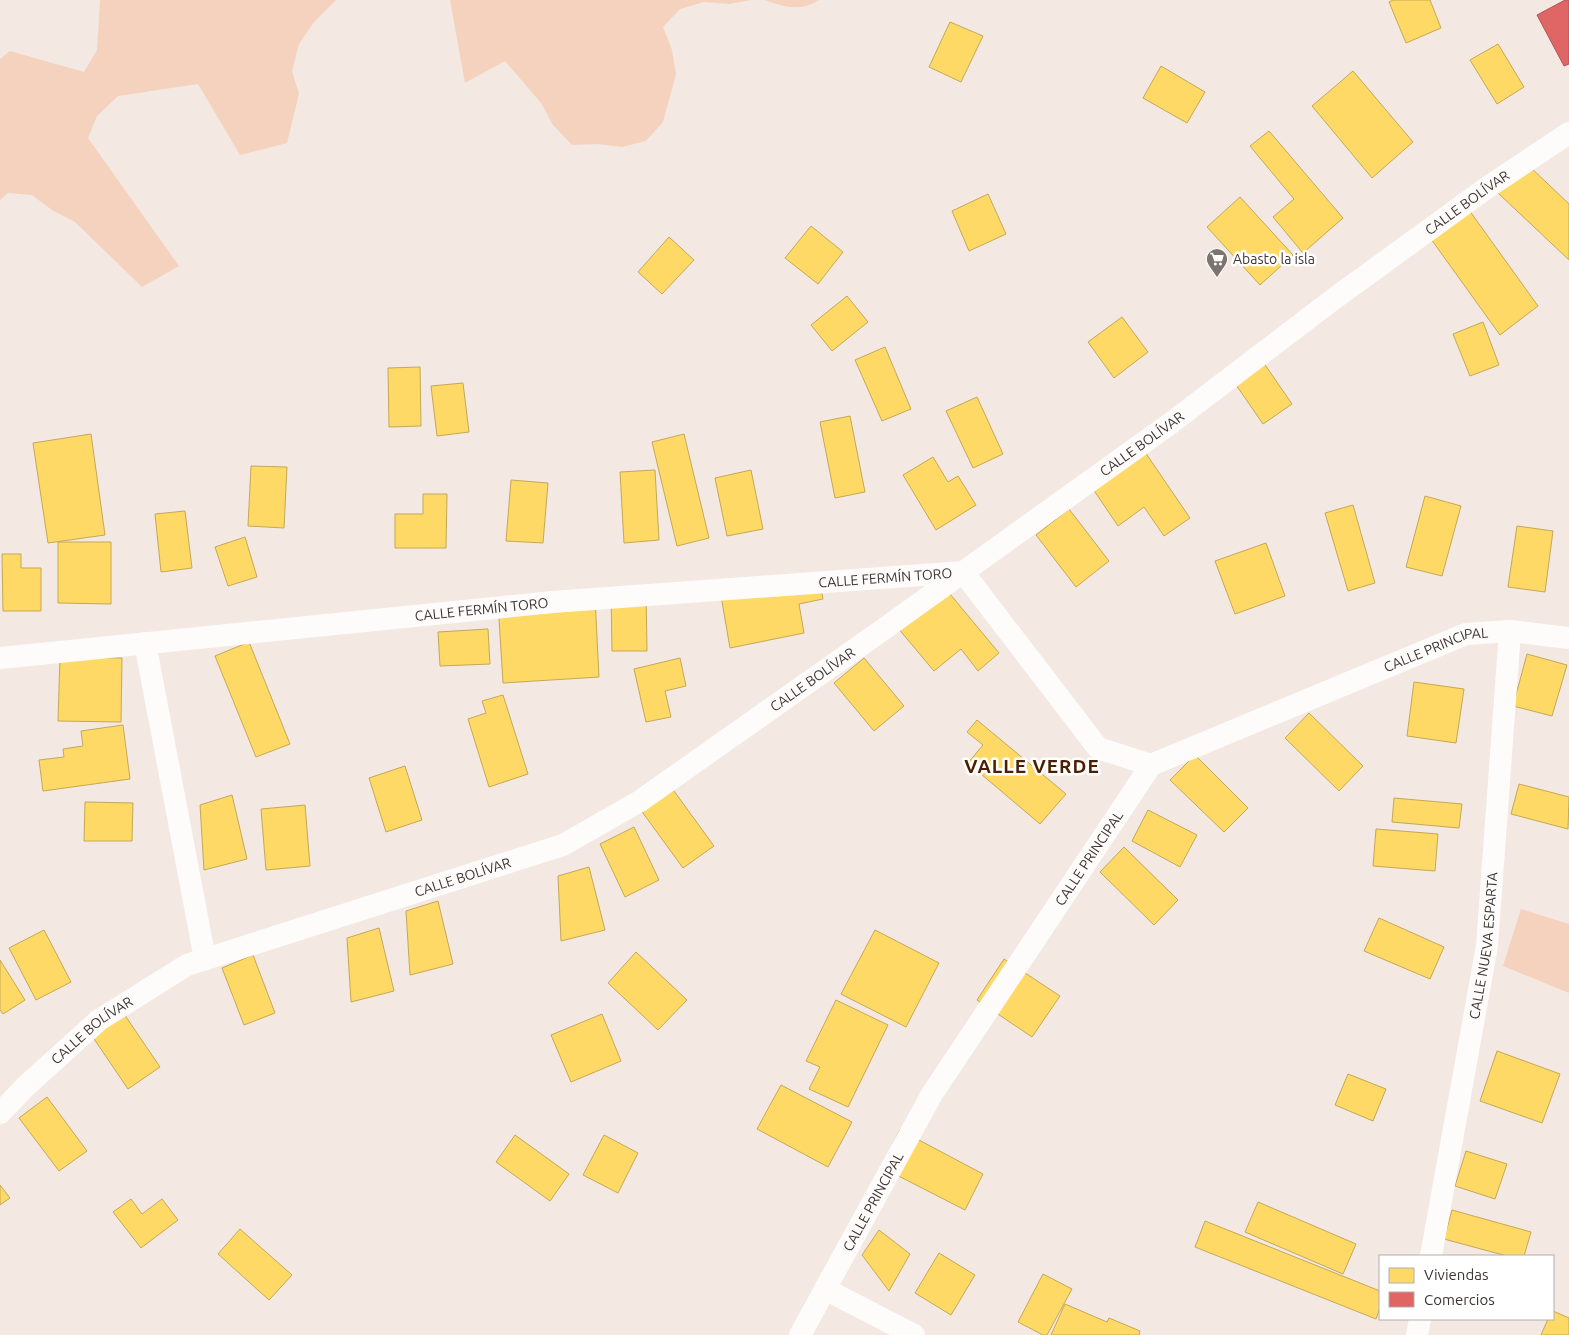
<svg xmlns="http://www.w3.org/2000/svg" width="1569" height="1335" font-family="Ubuntu,sans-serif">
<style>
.green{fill:#f5d2be}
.homes{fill:#ffd966;stroke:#c4a856}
.shops{fill:#e06666;stroke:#af5756}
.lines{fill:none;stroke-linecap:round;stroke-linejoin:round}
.minor{stroke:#fdfcfb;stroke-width:22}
.labels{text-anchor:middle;stroke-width:5;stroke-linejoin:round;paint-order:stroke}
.street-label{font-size:14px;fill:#3c3531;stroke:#fff}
.poi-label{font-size:14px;fill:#3c3531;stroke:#fff;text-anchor:start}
.district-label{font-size:19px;font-weight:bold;letter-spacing:1px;fill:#4c1f00;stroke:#fff}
</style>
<rect width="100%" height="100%" fill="#f3e8e2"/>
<path class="green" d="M100 0H336L314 22 299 44 292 71 299 94 287 143 240 155 198 84 118 96 97 116 88 138 179 266 142 287 75 222 52 210 32 195 8 193 0 200V59L10 51 84 72 97 50Z
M450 0H751L729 4 704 2 680 9 663 27 672 50 676 74 663 122 646 141 622 147 598 144 572 145 553 125 541 103 505 61 465 83Z
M765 0H819C802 12 783 7 765 0Z
M1521 909 1569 924V993L1503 966Z"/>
<path class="homes" d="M1393 0H1430L1441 28 1406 43 1389 2Z
M950 22 983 36 961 82 929 67Z
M1498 44 1524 87 1497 104 1470 60Z
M1161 66 1205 92 1187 123 1143 98Z
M1353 71 1413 142 1372 178 1312 106Z
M1269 131 1343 218 1303 253 1273 217 1294 199 1250 146Z
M1526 163 1569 204V260L1498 193Z
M988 194 1006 234 969 251 952 211Z
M1240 197 1293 255 1260 285 1207 227Z
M1469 210 1538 306 1500 335 1431 239Z
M811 226 843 252 818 284 785 258Z
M669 237 694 260 662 294 638 272Z
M847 296 868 322 832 351 811 325Z
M1122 317 1148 352 1114 378 1088 342Z
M1483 322 1499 365 1470 376 1453 334Z
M885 347 911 409 882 421 855 360Z
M1261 359 1292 404 1263 424 1232 379Z
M420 367 421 426 389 427 388 368Z
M463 383 469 432 437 436 431 386Z
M977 397 1003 454 973 468 946 411Z
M850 416 865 492 835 498 820 422Z
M91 434 105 535 48 543 33 443Z
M684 434 709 538 677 546 652 442Z
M1145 452 1190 518 1164 536 1144 507 1118 526 1093 489Z
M933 457 948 482 958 476 976 505 936 530 903 475Z
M251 466 287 467 284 528 248 526Z
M655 470 659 540 624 543 620 472Z
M751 470 763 529 727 536 715 478Z
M511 480 548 483 543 543 506 541Z
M423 494H447L446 548H395V514H423Z
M1425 496 1461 506 1442 576 1406 567Z
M1353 505 1375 583 1348 591 1325 513Z
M1069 509 1109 561 1076 587 1036 535Z
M185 511 192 568 161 572 155 514Z
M1517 526 1553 531 1545 592 1508 587Z
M245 537 257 577 228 586 215 547Z
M58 542H111V604L58 603Z
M1266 543 1285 596 1235 614 1215 561Z
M2 554H21V568H41V611H3Z
M819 578 823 599 799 604 804 633 730 648 721 596Z
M945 588 999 653 978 671 961 649 934 671 897 627Z
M611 593H646L647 651H612Z
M595 597 599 677 503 683 498 603Z
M488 629 490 664 440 666 438 632Z
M249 642 290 744 256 757 215 656Z
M1527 654 1567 665 1552 716 1513 706Z
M60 657 122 658 121 722 58 721Z
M680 658 686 686 665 691 671 717 646 722 634 669Z
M864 658 904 706 874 731 834 683Z
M1414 682 1464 689 1456 743 1407 736Z
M503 695 528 774 489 787 468 719 486 713 482 701Z
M1309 713 1363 766 1339 791 1285 738Z
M977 720 1066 794 1040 824 968 763 983 745 967 732Z
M123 725 130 779 43 791 39 760 64 757 63 749 83 746 81 731Z
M1195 755 1248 808 1224 832 1170 780Z
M405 766 422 820 386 832 369 778Z
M666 780 714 846 683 868 635 802Z
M1519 784 1569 797 1568 829 1511 814Z
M232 795 247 859 204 870 200 805Z
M1394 798 1462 804 1459 828 1392 822Z
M85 802 133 803 132 841H84Z
M305 805 310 866 266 870 261 809Z
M1148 810 1197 835 1180 867 1132 841Z
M634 827 659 880 625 897 600 844Z
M1376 829 1438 834 1435 871 1373 866Z
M1124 847 1178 900 1154 925 1100 872Z
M589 867 605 930 561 941 558 876Z
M438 901 453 964 410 975 406 911Z
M1379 918 1444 947 1430 979 1364 951Z
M379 928 394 991 351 1002 347 938Z
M44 930 71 982 36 1000 9 948Z
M875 930 939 963 906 1027 841 994Z
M636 952 687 1000 658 1030 608 983Z
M253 955 275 1013 244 1025 222 968Z
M1004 959 1060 996 1032 1037 977 1000Z
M0 960 25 1000 3 1014 0 1010Z
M836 1000 888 1025 848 1107 809 1089 820 1067 806 1061Z
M120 1008 160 1067 128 1089 88 1030Z
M602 1014 621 1061 571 1082 551 1035Z
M1497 1051 1560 1074 1542 1123 1480 1101Z
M1348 1074 1386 1089 1373 1121 1335 1105Z
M781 1085 852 1122 828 1167 757 1129Z
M47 1097 87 1151 59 1171 19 1118Z
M900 1130 983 1174 965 1210 881 1167Z
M515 1135 569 1174 550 1201 496 1162Z
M604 1135 638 1153 618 1193 583 1175Z
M1466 1151 1507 1164 1495 1199 1455 1186Z
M0 1185 10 1198 0 1205Z
M131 1199 142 1214 162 1199 178 1220 141 1248 113 1212Z
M1258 1202 1356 1244 1343 1274 1245 1232Z
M1452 1210 1531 1232 1524 1256H1507L1444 1239Z
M1205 1221 1380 1291V1308L1376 1319 1195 1247Z
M240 1229 292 1275 269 1300 218 1254Z
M879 1230 910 1254 889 1291 862 1255Z
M939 1253 975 1275 951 1315 915 1293Z
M1043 1274 1072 1289 1047 1335H1043L1018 1322Z
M1065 1304 1107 1322 1109 1318 1140 1331 1139 1335H1051Z
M1553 1311 1569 1318V1335H1541L1548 1319H1553Z"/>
<path class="shops" d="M1565 0H1569V64L1564 66 1537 15Z"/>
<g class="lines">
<g class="minor">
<path d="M145 643 205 959"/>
<path id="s1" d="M0 658 553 602 963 572 1098 748 1151 765"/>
<path id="s2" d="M0 1113 26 1086 99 1020 187 965 563 845 640 801 881 631 1171 423 1335 298 1488 187 1569 133"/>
<path id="s3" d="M1431 1256 1487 946 1510 631"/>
<path d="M825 1289 914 1335"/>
<path id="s4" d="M800 1335 932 1094 1151 765 1466 634 1510 631 1569 638"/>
<path d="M1417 1335 1420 1319"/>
</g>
</g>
<defs>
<g id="supermarket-pin" transform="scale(1.125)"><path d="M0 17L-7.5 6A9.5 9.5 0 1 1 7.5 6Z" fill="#7c746f" stroke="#fff"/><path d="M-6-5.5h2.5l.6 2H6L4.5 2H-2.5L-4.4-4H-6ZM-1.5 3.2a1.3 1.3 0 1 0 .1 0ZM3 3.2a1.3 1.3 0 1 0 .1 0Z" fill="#fff"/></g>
</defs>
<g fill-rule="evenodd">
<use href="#supermarket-pin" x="1217" y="259"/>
</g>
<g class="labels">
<g class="street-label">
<text dy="5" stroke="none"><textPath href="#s2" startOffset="1744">CALLE BOLÍVAR</textPath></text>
<text dy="5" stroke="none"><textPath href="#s2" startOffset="1339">CALLE BOLÍVAR</textPath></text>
<text dy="5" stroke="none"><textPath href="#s1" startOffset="889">CALLE FERMÍN TORO</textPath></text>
<text dy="5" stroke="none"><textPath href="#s1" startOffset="484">CALLE FERMÍN TORO</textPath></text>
<text dy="5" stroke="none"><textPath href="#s4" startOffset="978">CALLE PRINCIPAL</textPath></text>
<text dy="5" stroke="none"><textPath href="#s2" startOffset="934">CALLE BOLÍVAR</textPath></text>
<text dy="5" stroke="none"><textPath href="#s4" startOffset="558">CALLE PRINCIPAL</textPath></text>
<text dy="5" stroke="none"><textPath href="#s2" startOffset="529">CALLE BOLÍVAR</textPath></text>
<text dy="5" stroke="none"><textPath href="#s3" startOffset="315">CALLE NUEVA ESPARTA</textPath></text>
<text dy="5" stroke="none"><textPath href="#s2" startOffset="124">CALLE BOLÍVAR</textPath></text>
<text dy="5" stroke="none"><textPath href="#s4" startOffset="152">CALLE PRINCIPAL</textPath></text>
</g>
<g class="poi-label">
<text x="1233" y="264">Abasto la isla</text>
</g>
<g class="district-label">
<text x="1032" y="773">VALLE VERDE</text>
</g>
</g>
<rect x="1379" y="1255" width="175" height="65" fill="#ffffff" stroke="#b1aead"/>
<rect x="1389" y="1268" width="25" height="15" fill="#ffd966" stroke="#b1aead"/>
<text x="1424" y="1280" font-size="15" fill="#3c3531">Viviendas</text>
<rect x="1389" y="1292" width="25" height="15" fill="#e06666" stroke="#b1aead"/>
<text x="1424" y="1305" font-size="15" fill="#3c3531">Comercios</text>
</svg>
